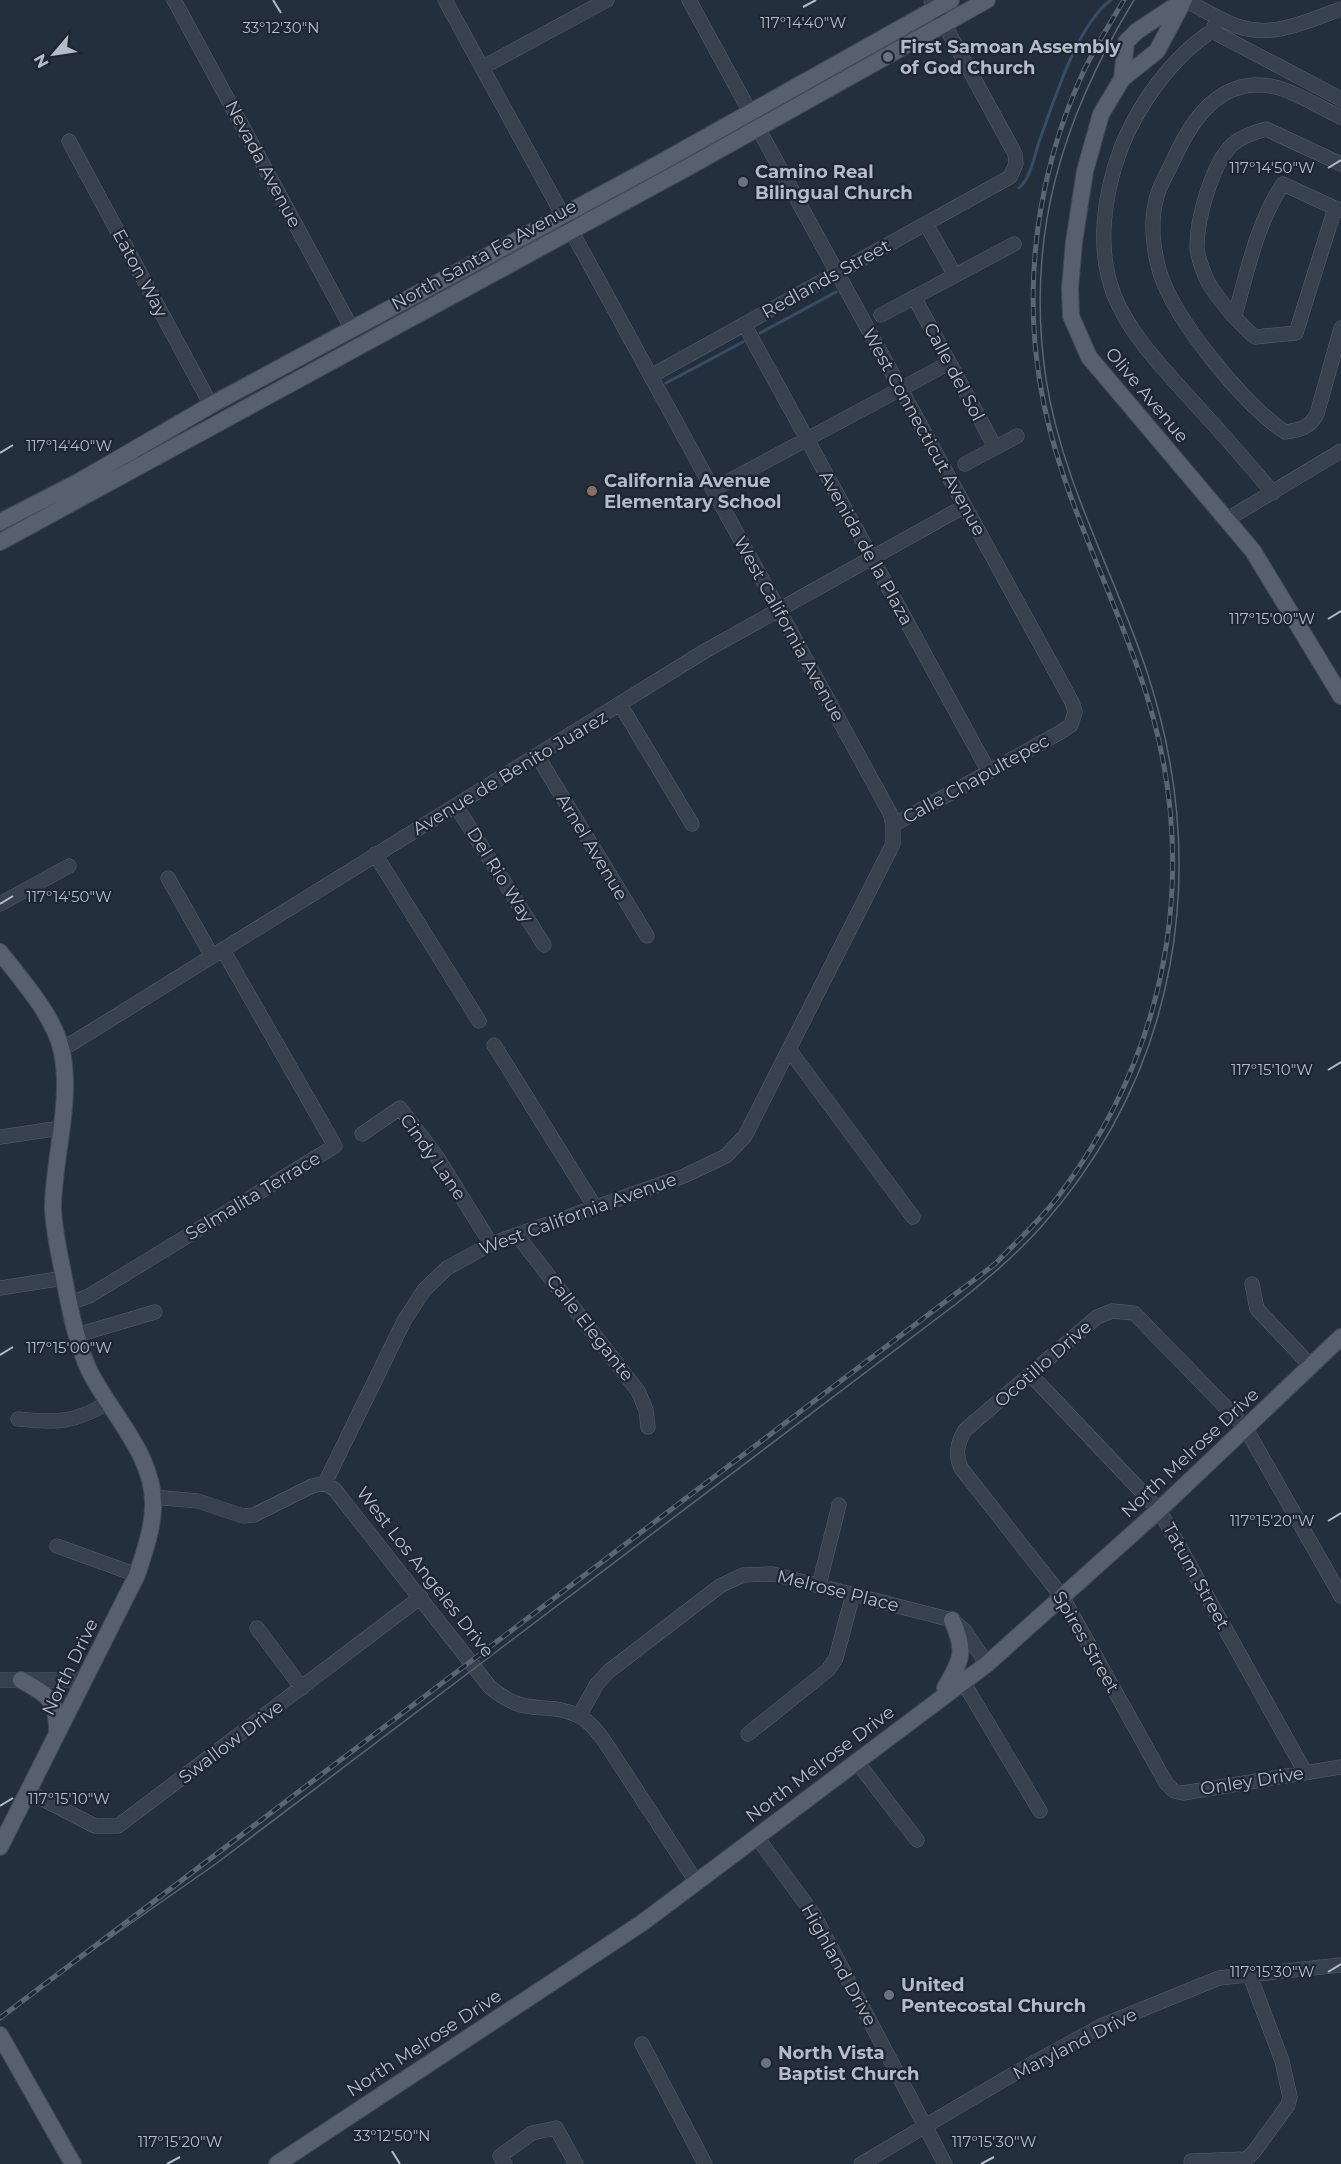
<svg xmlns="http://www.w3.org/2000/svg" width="1341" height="2164" font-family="Montserrat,sans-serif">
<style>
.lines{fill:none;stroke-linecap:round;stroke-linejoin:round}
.stream{stroke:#394c67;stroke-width:3}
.minor-casing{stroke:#565f6c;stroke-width:15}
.major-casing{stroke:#414a57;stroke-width:18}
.minor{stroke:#38414e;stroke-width:14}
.major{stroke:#56606e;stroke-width:16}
.tram{stroke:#5a6575;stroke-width:1.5}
.rail-casing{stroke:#5a6575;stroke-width:5}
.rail{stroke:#1d2633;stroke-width:3;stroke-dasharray:9;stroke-linecap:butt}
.ticks{fill:none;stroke:#b4bcc9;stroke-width:2}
.worship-dot{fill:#6b7280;stroke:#1d2633;stroke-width:2}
.education-dot{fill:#8d6e63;stroke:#1d2633;stroke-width:2}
.labels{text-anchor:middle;stroke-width:4.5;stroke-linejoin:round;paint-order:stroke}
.poi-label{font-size:18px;font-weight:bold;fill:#b4bcc9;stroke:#1d2633;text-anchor:start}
.street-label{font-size:18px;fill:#b4bcc9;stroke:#1d2633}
.ticks-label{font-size:15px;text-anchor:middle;fill:#b4bcc9;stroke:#1d2633;stroke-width:4.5;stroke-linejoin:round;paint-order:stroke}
</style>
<rect width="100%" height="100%" fill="#242f3e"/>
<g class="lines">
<path class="stream" d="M1019 188C1031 177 1034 157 1039 142 1053 104 1077 24 1111 0
M760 333 836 292
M666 383 743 342"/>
<g class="minor-casing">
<path id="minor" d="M174 0 352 329
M689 0 750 112
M1185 0C1203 9 1221 21 1240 27 1275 38 1309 20 1341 9
M1215 24 1212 31 1341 99
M1212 31C1172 57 1138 105 1121 148 1104 194 1096 248 1114 295 1131 337 1166 371 1195 404 1222 433 1248 463 1273 493
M483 67 607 0
M1341 117C1322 109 1295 91 1275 87 1220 75 1191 120 1172 163 1167 174 1160 185 1157 196 1150 221 1153 249 1160 273 1175 320 1244 405 1285 432 1300 430 1309 428 1317 414L1341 328
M758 128 1072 702 1075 712 1071 725 1059 733 893 825
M69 141 211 405
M1341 164 1266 129C1255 132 1242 136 1233 144 1212 163 1197 219 1197 246 1197 255 1201 265 1204 273 1210 291 1240 325 1255 337L1296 333 1335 208 1341 210
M926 224 955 275
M914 297 995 447
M881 315 1014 244
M1235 315C1248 269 1257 223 1283 184L1335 208
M744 324 989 772
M651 376 1010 177 1016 164 1015 154 931 0
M965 464 1017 436
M714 489 949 363
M1226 520 1341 451
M621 706 692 824
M538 757 647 936
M456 806 544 945
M375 854 479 1021
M168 878 212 956
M0 904 69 866
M494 1045 595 1207
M61 1050 705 651 965 506
M790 1051 913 1217
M362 1134 400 1108 437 1157 491 1244
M0 1137 61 1128
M517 1235 638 1391 646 1410 648 1427
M1252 1284 1257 1309 1310 1365
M0 1288 64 1278
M70 1303 89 1296 335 1146 223 950
M77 1335 155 1312
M1031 1375 1159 1510 1305 1772
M18 1419C55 1423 75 1423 107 1403
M325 1483 404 1321 424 1290 447 1268 491 1244 684 1176 726 1156 745 1136 893 844V825L890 813 445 0
M153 1497 198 1501 243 1516 254 1515 312 1486 325 1483 335 1490 490 1687C527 1719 546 1700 579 1716 589 1721 596 1730 603 1739L697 1883
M57 1546 137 1575
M819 1585 839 1505
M1341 1596 1245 1427 1134 1313 1112 1311 1097 1317 965 1430C957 1444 955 1454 961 1468L1063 1598 1166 1783 1174 1791 1183 1793 1341 1767
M257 1628 302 1688
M0 1680H85
M962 1680 1040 1811
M579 1716 597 1684 609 1671 720 1586 743 1575 773 1574 952 1620 964 1630 987 1664
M748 1734 828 1670 836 1658 853 1594
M857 1762 917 1840
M29 1792 95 1826H118L421 1597
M756 1836 814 1915 945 2164
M642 2044 705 2164
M1191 2161 1246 2159 1253 2153 1288 2105 1290 2097 1282 2061 1249 1973
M505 2164 500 2156 532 2133 556 2128 576 2164
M861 2164 1017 2072 1101 2026 1219 1978 1341 1965"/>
</g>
<g class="major-casing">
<path id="major" d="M1184 0 1137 31 1126 42 1122 79 1101 114 1085 171 1074 242 1070 288 1071 316 1089 357 1253 551 1341 696
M1122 79 1157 51 1182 4
M0 522 80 481 211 405 660 163 951 0
M0 542 692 165 987 0
M0 952C22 981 54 1015 62 1052 72 1102 54 1156 53 1206 53 1229 60 1256 64 1278 70 1309 76 1342 89 1370 111 1415 156 1456 153 1509 152 1531 144 1553 137 1575L0 1847
M21 1680C48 1695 58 1700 57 1733
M945 1688C962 1659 966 1651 952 1620
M0 2035 73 2164
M277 2164 642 1923 987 1664 1159 1510 1341 1337"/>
</g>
<use href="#minor" class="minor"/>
<use href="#major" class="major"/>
<path class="tram" d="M60 1973 217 1863 956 1304C986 1280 1015 1256 1041 1227 1179 1071 1211 870 1148 675 1116 576 1062 483 1046 379 1025 238 1061 120 1134 0"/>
<g class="rail-casing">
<path id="rail" d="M0 2018 995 1264C1017 1241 1041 1220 1060 1194 1175 1040 1203 853 1139 672 1106 576 1056 484 1040 383 1023 280 1038 173 1081 77 1093 50 1109 25 1124 0"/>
</g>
<use href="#rail" class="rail"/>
</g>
<path class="ticks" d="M273 0 281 13M803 7 816 0M1328 168 1341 160M0 453 13 445M1328 619 1341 611M0 904 13 896M1328 1070 1341 1062M0 1355 13 1347M1328 1521 1341 1513M0 1806 13 1798M1328 1972 1341 1964M392 2151 400 2164M167 2164 180 2157M981 2164 994 2157"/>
<g class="worship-dot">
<circle cx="888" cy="57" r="6"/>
<circle cx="743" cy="182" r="6"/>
<circle cx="889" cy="1995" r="6"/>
<circle cx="766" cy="2063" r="6"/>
</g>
<circle class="education-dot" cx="592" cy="491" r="6"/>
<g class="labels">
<g class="poi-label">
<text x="900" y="53">First Samoan Assembly<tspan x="900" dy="21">of God Church</tspan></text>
<text x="755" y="178">Camino Real<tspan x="755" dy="21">Bilingual Church</tspan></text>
<text x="604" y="487">California Avenue<tspan x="604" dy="21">Elementary School</tspan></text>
<text x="901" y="1991">United<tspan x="901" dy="21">Pentecostal Church</tspan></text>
<text x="778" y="2059">North Vista<tspan x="778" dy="21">Baptist Church</tspan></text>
</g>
<g class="street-label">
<text transform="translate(263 164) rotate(62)" y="6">Nevada Avenue</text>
<text transform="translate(484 255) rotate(-29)" y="6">North Santa Fe Avenue</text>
<text transform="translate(140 273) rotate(62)" y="6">Eaton Way</text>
<text transform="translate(826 279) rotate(-29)" y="6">Redlands Street</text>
<text transform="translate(954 372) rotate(62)" y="6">Calle del Sol</text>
<text transform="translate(1147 395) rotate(50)" y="6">Olive Avenue</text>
<text transform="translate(924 432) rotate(61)" y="6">West Connecticut Avenue</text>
<text transform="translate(866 548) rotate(61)" y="6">Avenida de la Plaza</text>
<text transform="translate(789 629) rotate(61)" y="6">West California Avenue</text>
<text transform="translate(510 773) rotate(-31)" y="6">Avenue de Benito Juarez</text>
<text transform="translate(976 779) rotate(-29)" y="6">Calle Chapultepec</text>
<text transform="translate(592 847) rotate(59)" y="6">Arnel Avenue</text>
<text transform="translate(500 875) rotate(58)" y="6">Del Rio Way</text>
<text transform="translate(433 1157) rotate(55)" y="6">Cindy Lane</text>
<text transform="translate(253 1196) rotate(-31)" y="6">Selmalita Terrace</text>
<text transform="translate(578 1214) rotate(-20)" y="6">West California Avenue</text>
<text transform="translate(590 1328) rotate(52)" y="6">Calle Elegante</text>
<text transform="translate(1043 1364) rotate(-41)" y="6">Ocotillo Drive</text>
<text transform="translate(1190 1453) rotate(-43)" y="6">North Melrose Drive</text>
<text transform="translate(425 1572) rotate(52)" y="6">West Los Angeles Drive</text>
<text transform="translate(1196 1576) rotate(61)" y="6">Tatum Street</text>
<text transform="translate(838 1591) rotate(14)" y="6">Melrose Place</text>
<text transform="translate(1086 1642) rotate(60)" y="6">Spires Street</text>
<text transform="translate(70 1667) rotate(-64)" y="6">North Drive</text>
<text transform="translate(231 1742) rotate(-37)" y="6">Swallow Drive</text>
<text transform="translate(820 1764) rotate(-37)" y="6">North Melrose Drive</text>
<text transform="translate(1252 1781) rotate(-9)" y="6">Onley Drive</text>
<text transform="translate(839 1965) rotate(61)" y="6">Highland Drive</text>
<text transform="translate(424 2043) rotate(-33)" y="6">North Melrose Drive</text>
<text transform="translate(1075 2044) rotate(-27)" y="6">Maryland Drive</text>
</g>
</g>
<g class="ticks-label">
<text x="803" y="28">117°14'40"W</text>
<text x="281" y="33">33°12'30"N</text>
<text x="1272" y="173">117°14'50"W</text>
<text x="69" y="451">117°14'40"W</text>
<text x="1272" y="624">117°15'00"W</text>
<text x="69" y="902">117°14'50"W</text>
<text x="1272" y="1075">117°15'10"W</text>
<text x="69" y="1353">117°15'00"W</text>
<text x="1272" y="1526">117°15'20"W</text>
<text x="69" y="1804">117°15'10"W</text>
<text x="1272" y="1977">117°15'30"W</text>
<text x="392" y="2141">33°12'50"N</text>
<text x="180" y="2147">117°15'20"W</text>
<text x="994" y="2147">117°15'30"W</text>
</g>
<g transform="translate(54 54) rotate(241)" stroke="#1d2633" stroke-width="4.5" paint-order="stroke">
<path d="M0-4.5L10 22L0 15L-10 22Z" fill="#b4bcc9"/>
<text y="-9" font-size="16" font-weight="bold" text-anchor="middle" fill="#b4bcc9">N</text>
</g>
</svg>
